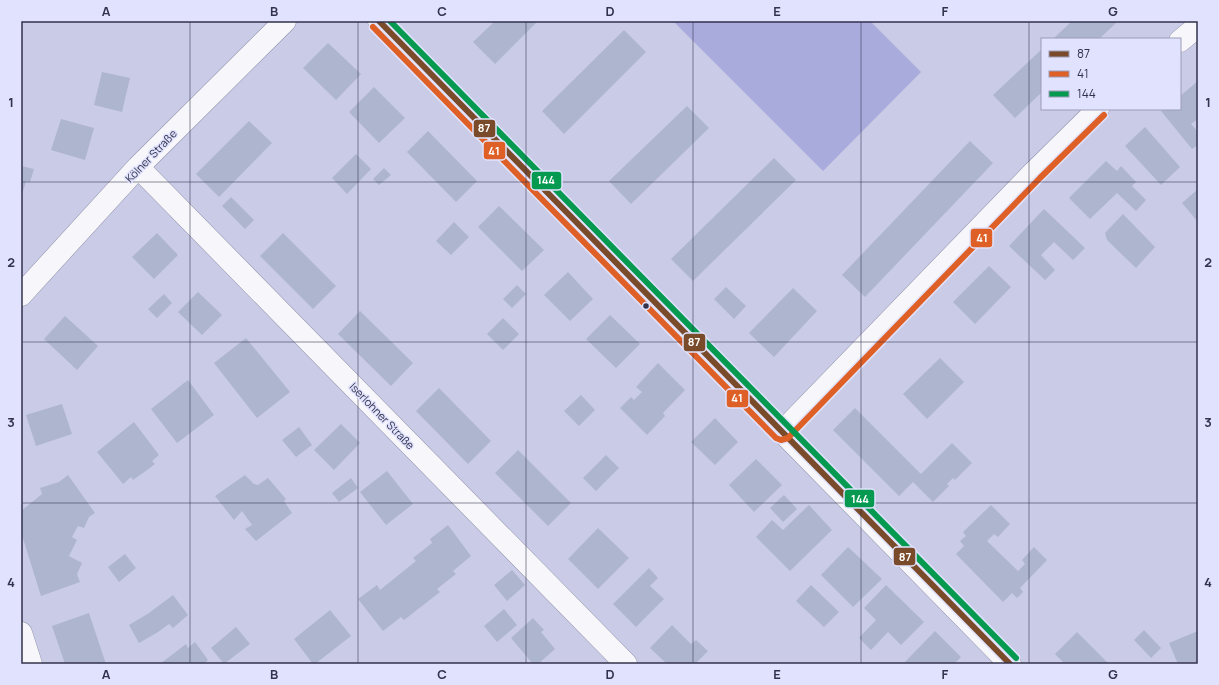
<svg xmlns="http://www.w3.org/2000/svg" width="1219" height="685" font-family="Manrope,sans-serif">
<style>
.green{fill:#aaabdd}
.building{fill:#aeb5cf}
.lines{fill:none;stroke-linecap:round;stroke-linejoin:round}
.minor-casing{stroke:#9192a9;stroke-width:23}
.minor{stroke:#f7f7fb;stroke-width:22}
.bus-1-casing{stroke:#e1e3fe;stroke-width:9}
.bus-2-casing{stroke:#e1e3fe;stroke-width:9}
.bus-3-casing{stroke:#e1e3fe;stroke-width:9}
.bus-1{stroke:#7a4b2a;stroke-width:6}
.bus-2{stroke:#df6026;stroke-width:6}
.bus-3{stroke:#059a50;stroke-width:6}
.grid{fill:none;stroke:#32324c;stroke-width:1;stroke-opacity:0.55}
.bus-dot{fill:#32324c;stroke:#e1e3fe;stroke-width:1.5}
.labels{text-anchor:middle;stroke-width:3;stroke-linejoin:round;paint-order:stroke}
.street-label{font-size:11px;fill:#32324c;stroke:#e1e3fe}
.line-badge{stroke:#e1e3fe;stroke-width:1.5}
.badge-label{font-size:11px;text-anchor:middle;font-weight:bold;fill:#fff}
.neatline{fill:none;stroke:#32324c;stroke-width:1.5}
.grid-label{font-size:13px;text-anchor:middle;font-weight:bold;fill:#32324c}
</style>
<rect width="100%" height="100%" fill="#cacbe7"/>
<path class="green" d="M673 21H870L921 72 823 171Z"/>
<path class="building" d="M495 21H538L495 64 473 42Z
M1072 21H1118L1099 39H1053Z
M624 30 646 52 564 134 542 111Z
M328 43 361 74 336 100 303 68Z
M1042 49V92L1015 118 993 95Z
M102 72 130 78 122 112 94 105Z
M1198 81V119L1191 124 1198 132V145L1192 149 1161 111 1164 109H1180V96Z
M374 87 405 118 379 143 349 112Z
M687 106 709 128 631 204 609 181Z
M61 119 94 128 85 160 51 150Z
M249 121 272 143 219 197 196 174Z
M1145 127 1180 167 1161 185 1125 146Z
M428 131 477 181 456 202 407 152Z
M970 141 993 163 865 297 842 275Z
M356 154 371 169 347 194 332 178Z
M774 158 796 180 693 281 671 259Z
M1106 161 1117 171 1121 166 1136 182 1132 186 1146 200 1136 211 1117 193 1090 219 1069 198Z
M21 166 34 169 30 182 26 181 21 198Z
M384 168 391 175 379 185 373 179Z
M1198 189V222L1182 203Z
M231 197 254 220 245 229 222 206Z
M499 206 544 250 522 271 478 227Z
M1044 209 1085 248 1073 260 1054 242 1041 255 1055 270 1045 280 1009 246Z
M1123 214 1155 247 1136 268 1107 240 1105 233Z
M454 222 469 237 451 255 436 241Z
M157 233 178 255 154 279 132 257Z
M283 233 336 286 313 309 260 256Z
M989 266 1011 287 975 324 953 302Z
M568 272 593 299 570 321 544 295Z
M517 285 526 294 512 308 503 299Z
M726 287 746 306 734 319 714 299Z
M793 288 817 311 774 357 749 333Z
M198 292 222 315 202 335 178 312Z
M164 294 172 303 157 318 148 309Z
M360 311 413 363 391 386 338 334Z
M610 315 640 344 616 368 586 339Z
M65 316 98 346 77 370 44 339Z
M503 318 519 334 503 350 487 334Z
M246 338 290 392 257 418 214 363Z
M940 358 964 382 927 419 903 394Z
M658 363 685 390 663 413 665 416 647 435 620 408 631 397 634 400 642 392 636 387Z
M188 380 214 415 177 443 151 409Z
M439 388 491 441 468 464 416 411Z
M581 395 595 410 579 426 564 411Z
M62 404 72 434 36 446 26 415Z
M855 408 921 474 952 443 972 463 955 480 953 478 947 484 949 486 933 502 913 482 899 496 833 430Z
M715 418 738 442 715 465 691 442Z
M134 422 159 455 152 461 155 464 143 473 133 480 131 477 123 484 97 452Z
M341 424 360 443 334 470 314 450Z
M299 427 312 445 296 457 282 440Z
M518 450 571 503 548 526 495 473Z
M606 455 619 468 596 491 583 478Z
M756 459 782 485 754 512 729 485Z
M387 471 413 504 386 525 360 492Z
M68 475 95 513 89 517 84 528 78 526 72 537 77 540 69 556 82 563 77 574 80 582 41 596 21 532V511L42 494 40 488 59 482Z
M245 475 254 484 258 485 268 478 286 499 284 501 292 513 256 541 245 529 252 525 242 511 234 520 215 496Z
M351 478 358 488 339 502 332 493Z
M784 495 797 509 783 522 770 508Z
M809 505 832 530 790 571 756 537 772 520 783 530Z
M991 505 1010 524 998 537 994 534 987 541 1018 571 1025 564 1022 560 1034 547 1047 560 1020 588 1023 592 1017 598 1012 593 1003 602 956 554 964 546 960 541 966 536 963 532Z
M448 525 471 556 453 571 456 574 437 589 440 592 404 620 401 617 383 631 358 599 377 585 380 590 416 561 413 558 432 543 430 539Z
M598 528 629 558 598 589 568 559Z
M848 547 882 579 853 607 821 575Z
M125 554 136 568 119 582 108 567Z
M649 568 658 578 650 586 664 599 636 627 613 604Z
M512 570 525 585 507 601 494 585Z
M811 585 839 612 824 627 796 601Z
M886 585 924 622 901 645 888 632 871 650 859 638 876 620 864 608Z
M173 595 188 615 173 628 169 624 158 632 139 643 129 625 149 613Z
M504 609 517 625 497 642 484 626Z
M330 610 351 636 315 664H313L294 639Z
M89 613 106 664H65L52 626Z
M533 618 544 630 541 632 555 649 538 664H533L511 638Z
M672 625 691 644 696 640 708 651 695 664H667L650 648Z
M236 627 250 644 224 664 211 648Z
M1144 630 1161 648 1151 658 1134 640Z
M935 631 961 657 954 664H903Z
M1198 631V664H1178L1169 643Z
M1077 632 1109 664H1065L1055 654Z
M195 642 208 660 206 662 208 664H160L186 644 188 648Z"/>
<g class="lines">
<g class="minor-casing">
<path id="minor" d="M379 21 1010 664
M1180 41 1198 26
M138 167 626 664
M21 295 138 167 285 21
M782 432 1034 172 1098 109
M21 633 31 664"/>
</g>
<use href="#minor" class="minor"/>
<g class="bus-1-casing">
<path id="bus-1" d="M379 21 1010 664"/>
</g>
<g class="bus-2-casing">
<path id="bus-2" d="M373 27 776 438 781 440 788 438 1040 178 1104 115"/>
</g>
<g class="bus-3-casing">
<path id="bus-3" d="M390 21 1016 658"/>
</g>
<use href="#bus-1" class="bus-1"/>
<use href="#bus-2" class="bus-2"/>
<use href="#bus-3" class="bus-3"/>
</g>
<path class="grid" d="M190 21V664M358 21V664M526 21V664M693 21V664M861 21V664M1029 21V664M21 182H1198M21 342H1198M21 503H1198"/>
<circle class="bus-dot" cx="646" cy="306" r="3.5"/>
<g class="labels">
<g class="street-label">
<text transform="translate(151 156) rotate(-46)" y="4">Kölner Straße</text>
<text transform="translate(382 416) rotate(46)" y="4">Iserlohner Straße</text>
</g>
</g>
<g class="line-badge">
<rect x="473" y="119" width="23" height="19" rx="4" fill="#7a4b2a"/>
<rect x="483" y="141" width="23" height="19" rx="4" fill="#df6026"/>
<rect x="531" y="171" width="31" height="19" rx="4" fill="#059a50"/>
<rect x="970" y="228" width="23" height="20" rx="4" fill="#df6026"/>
<rect x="683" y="333" width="23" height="19" rx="4" fill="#7a4b2a"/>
<rect x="726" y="389" width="23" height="19" rx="4" fill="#df6026"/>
<rect x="844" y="489" width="31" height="19" rx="4" fill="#059a50"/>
<rect x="893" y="547" width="23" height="19" rx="4" fill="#7a4b2a"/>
</g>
<g class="badge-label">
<text x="484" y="132">87</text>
<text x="494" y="155">41</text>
<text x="546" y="184">144</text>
<text x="982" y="242">41</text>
<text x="694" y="346">87</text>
<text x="737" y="402">41</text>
<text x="860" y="503">144</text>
<text x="905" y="561">87</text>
</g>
<rect width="1219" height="685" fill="none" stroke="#e1e3fe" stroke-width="44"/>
<rect x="1041" y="38" width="140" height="72" fill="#e1e3fe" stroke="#9b9cb7"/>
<rect x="1049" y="51" width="20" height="6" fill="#7a4b2a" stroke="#9b9cb7"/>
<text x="1077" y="58" font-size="12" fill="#32324c">87</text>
<rect x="1049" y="71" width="20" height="6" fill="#df6026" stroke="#9b9cb7"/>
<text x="1077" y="78" font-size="12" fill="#32324c">41</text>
<rect x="1049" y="91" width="20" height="6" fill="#059a50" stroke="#9b9cb7"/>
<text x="1077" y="98" font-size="12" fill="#32324c">144</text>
<rect x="22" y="22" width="1175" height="641" class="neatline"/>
<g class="grid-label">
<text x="106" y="16">A</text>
<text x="274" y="16">B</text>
<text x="442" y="16">C</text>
<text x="610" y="16">D</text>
<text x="777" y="16">E</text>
<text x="945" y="16">F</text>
<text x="1113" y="16">G</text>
<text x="11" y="107">1</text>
<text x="1208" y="107">1</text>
<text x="11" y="267">2</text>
<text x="1208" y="267">2</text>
<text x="11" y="427">3</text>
<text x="1208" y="427">3</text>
<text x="11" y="587">4</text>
<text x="1208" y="587">4</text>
<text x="106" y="679">A</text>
<text x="274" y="679">B</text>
<text x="442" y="679">C</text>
<text x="610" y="679">D</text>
<text x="777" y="679">E</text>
<text x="945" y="679">F</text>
<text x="1113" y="679">G</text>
</g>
</svg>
